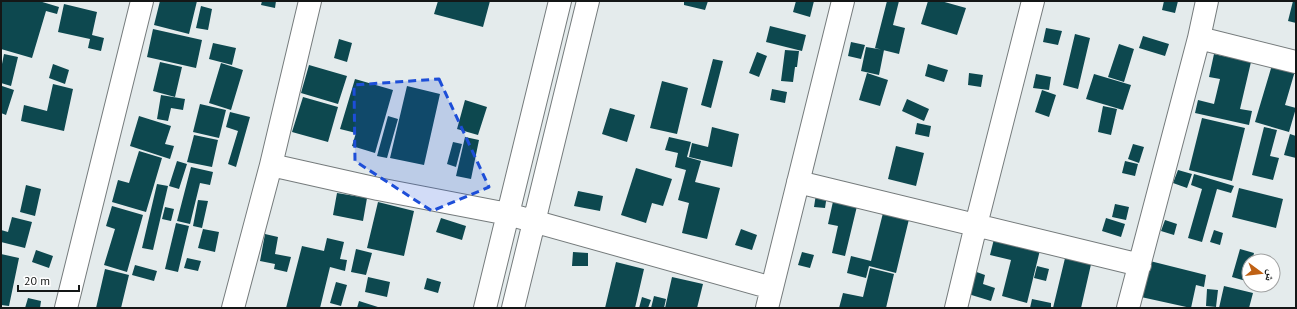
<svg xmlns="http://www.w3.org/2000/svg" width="1297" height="309" font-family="'PT Sans','Noto Naskh Arabic',sans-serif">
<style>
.building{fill:#0d484f}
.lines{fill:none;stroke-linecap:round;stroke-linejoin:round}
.minor-casing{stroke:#757b7c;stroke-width:24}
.minor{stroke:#fff;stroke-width:22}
.marked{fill:#1d4ed8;fill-opacity:0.2;stroke:#1d4ed8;stroke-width:3;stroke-dasharray:8 5;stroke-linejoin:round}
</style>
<rect width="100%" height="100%" fill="#e4ebec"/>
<path class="building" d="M2 1H39L59 7 57 14 46 11 32 58 1 49V5Z
M160 1H197L189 34 154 25Z
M262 1H276L275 8 261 5Z
M438 1H490L483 27 434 14Z
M684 1H708L705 10 684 5Z
M796 1H814L810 17 793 12Z
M887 1H899L893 25 905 28 899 54 875 48Z
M928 1H941L966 8 957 35 921 24Z
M1164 1H1178L1175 13 1162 10Z
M1293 1H1296V23L1288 21Z
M64 4 97 12 92 35 104 38 101 51 88 48 90 39 58 32Z
M201 6 212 9 208 30 196 28Z
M770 26 806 35 802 51 766 42Z
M1046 28 1062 31 1058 45 1043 42Z
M153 29 202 40 196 68 147 57Z
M1075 34 1090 38 1078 89 1063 85Z
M1143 36 1169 44 1165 56 1139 48Z
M339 39 352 43 347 62 334 58Z
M851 42 865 45 861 59 848 56Z
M213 43 236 48 232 65 209 59Z
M1119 44 1134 49 1124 82 1108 77Z
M866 47 884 50 879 75 861 71Z
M785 50 799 51 797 67H795L793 82 781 81Z
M757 52 767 56 759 77 749 73Z
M4 54 18 57 11 86 1 83V69Z
M1214 54 1251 62 1240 109 1252 111 1249 125 1195 113 1198 100 1214 104 1220 79 1209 77Z
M713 59 723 61 711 108 701 105Z
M160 62 182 67 175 97 153 91Z
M221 63 243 70 231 110 209 103Z
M53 64 69 70 65 84 49 78Z
M928 64 948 70 944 82 925 76Z
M309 65 347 76 338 104 301 93Z
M1272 65 1295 71 1285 105 1296 108 1289 132 1255 122Z
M867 73 888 80 880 106 859 100Z
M969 73 983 75 981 87 968 85Z
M1036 74 1051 77 1049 90 1033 88Z
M1094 74 1131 85 1123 110 1086 99Z
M355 79 393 90 375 153 352 146 356 133 340 129Z
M662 81 688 88 677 134 650 128Z
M53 84 73 89 64 131 21 121 24 105 47 111Z
M2 86 14 90 6 115 1 113Z
M407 86 440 94 424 165 390 158Z
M772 89 787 92 785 103 770 100Z
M1042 90 1056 95 1049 117 1035 112Z
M161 95 185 99 183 110 171 108 168 121 157 119Z
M303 97 338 107 328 142 292 132Z
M907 99 929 109 924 121 902 111Z
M465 100 487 107 478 135 457 129Z
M200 104 226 110 219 138 193 132Z
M1103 106 1117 109 1111 135 1098 132Z
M610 108 635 115 627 142 602 134Z
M230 112 250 117 236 167 228 164 238 131 226 127Z
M139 116 171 126 165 144 174 146 170 159 130 146Z
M388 116 398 119 387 158 377 156Z
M1202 118 1245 128 1232 181 1189 170Z
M917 123 931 126 929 137 915 134Z
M712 127 739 134 732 167 689 157 692 143 708 147Z
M1264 127 1277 130 1270 156 1279 158 1273 180 1252 175Z
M1290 134 1296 136V158L1284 155Z
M194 135 218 140 212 167 187 162Z
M465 137 479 140 471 179 456 176Z
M669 137 691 142 687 157 701 161 695 182 720 188 707 239 682 233 689 203 678 200 686 170 675 167 678 153 665 150Z
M453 142 462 144 456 167 447 164Z
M1133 144 1144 147 1139 163 1128 159Z
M896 146 924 153 916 186 888 179Z
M139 151 162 158 146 212 112 202 118 180 129 183Z
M177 161 187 164 179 189 169 186Z
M1125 161 1138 164 1135 176 1122 173Z
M191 167 213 172 210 185 200 183 190 224 177 221Z
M636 168 672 179 663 206 652 203 646 223 621 215Z
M1178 170 1192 174 1187 188 1173 183Z
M1194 174 1234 186 1231 193 1217 189 1202 242 1188 238 1202 189 1191 185Z
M157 184 168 186 153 250 142 248Z
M26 185 41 189 35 216 20 212Z
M1239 188 1283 199 1276 228 1232 217Z
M578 191 603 196 600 211 574 206Z
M337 193 367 198 363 221 333 215Z
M816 194 827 195 825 208 814 207Z
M834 197 858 202 845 256 832 253 838 226 828 224Z
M198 200 208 201 202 228 193 226Z
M378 202 414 211 404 256 367 248Z
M1115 204 1129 207 1126 220 1112 217Z
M112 206 143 215 127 272 104 265 115 229 106 226Z
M165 207 174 209 171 221 162 219Z
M884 209 910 215 896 273 869 266 866 278 847 273 851 256 871 261Z
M12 217 32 222 25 248 1 242V230L8 232Z
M441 218 466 226 462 240 436 232Z
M1106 218 1125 224 1121 237 1102 231Z
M1165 220 1177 224 1174 235 1161 231Z
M176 223 189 226 178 272 165 269Z
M203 229 219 232 215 252 198 248Z
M741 229 757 235 752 250 735 245Z
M1214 230 1223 233 1220 245 1210 242Z
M265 234 278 237 275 254 291 257 287 272 274 269 275 264 260 261Z
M995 235 1041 246 1027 303 1002 296 1011 260 990 255Z
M327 238 344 242 340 259 347 260 345 271 330 267 320 308H286L302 246 324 251Z
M356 249 372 253 366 275 351 272Z
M1240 249 1254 253 1252 261H1249V271L1246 281 1232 277Z
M36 250 53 256 49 268 32 262Z
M573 252 588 253V266H572Z
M802 252 814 255 810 268 798 265Z
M1 254 19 258 9 306 1 305Z
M1066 254 1092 260 1081 308H1053Z
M187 258 201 261 198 271 184 268Z
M1150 261 1206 275 1204 287 1196 285 1191 308 1141 297Z
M616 262 644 269 635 308H605Z
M135 265 157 271 154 281 132 275Z
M1037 266 1049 269 1046 281 1034 278Z
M870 268 894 274 886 308H839L843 293 863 297Z
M105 269 129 275 121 308H96Z
M971 270 985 275 983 284 995 288 991 301 965 293Z
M368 277 390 282 387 297 365 292Z
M672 277 703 284 697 308H665Z
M427 278 441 282 438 293 424 289Z
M336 282 347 285 341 306 330 303Z
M1224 286 1253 293 1249 308H1219Z
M1207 289 1218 290 1216 307 1206 306Z
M654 296 666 299 664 308H651Z
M642 297 651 300 648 308H639Z
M28 298 41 301 40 308H25Z
M1032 299 1051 303V308H1030Z
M359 301 381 308H357Z"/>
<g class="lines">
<g class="minor-casing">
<path id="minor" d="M1199 38 1296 62
M271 165 378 189 508 214 772 288
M798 182 1140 265
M66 308 142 1
M233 308 271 165 310 1
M485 308 560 1
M513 308 588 1
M767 308 843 1
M956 308 976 225 1033 1
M1128 308 1199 38 1207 1"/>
</g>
<use href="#minor" class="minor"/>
</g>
<path class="marked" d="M439 79 489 187 432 211 355 161 354 85Z"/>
<rect width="1297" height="309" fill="none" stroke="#141717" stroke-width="4"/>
<g transform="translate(1261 273) rotate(105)"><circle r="19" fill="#ffffff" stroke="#a1a2a2"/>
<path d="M0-3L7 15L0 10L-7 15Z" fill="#bf6114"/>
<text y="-6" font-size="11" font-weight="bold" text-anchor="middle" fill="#141717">ش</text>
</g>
<path d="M18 285v6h61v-6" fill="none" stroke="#141717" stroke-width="2"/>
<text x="24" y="285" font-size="12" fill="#141717" stroke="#ffffff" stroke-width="3" paint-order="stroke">20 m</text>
</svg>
